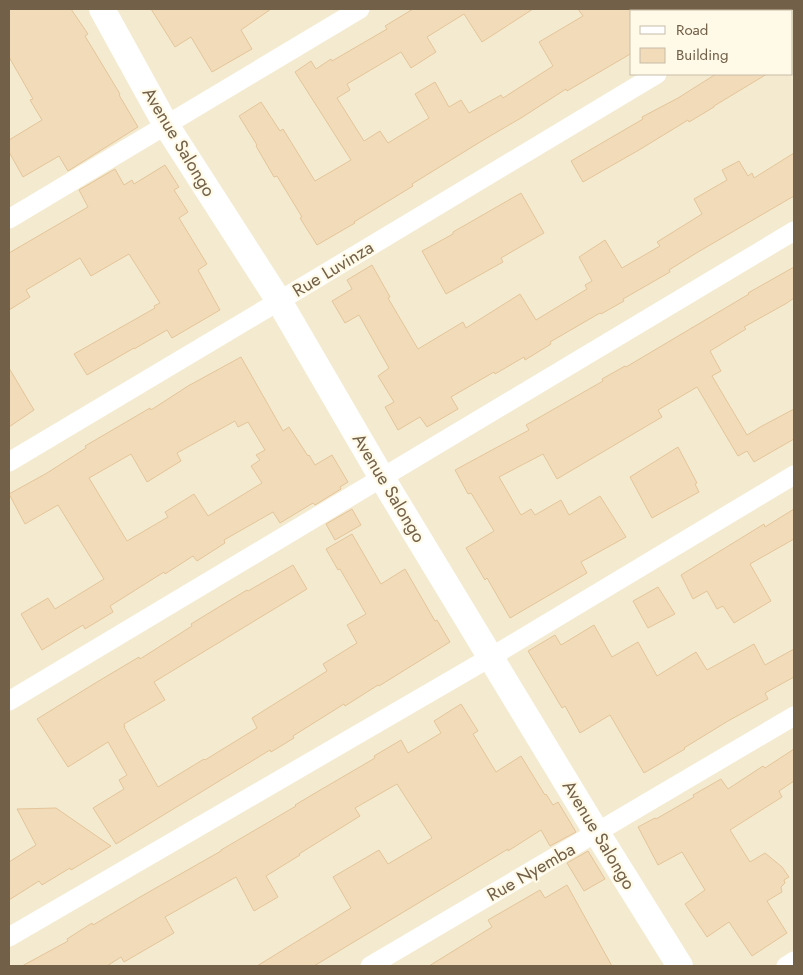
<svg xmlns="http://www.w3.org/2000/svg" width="803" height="975" font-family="Jost,sans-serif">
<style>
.residential{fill:#f4eacf;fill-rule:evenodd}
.building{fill:#f1dbb9;stroke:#e4c599;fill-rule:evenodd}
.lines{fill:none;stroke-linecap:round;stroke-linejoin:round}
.street{stroke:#fff;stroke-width:19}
.secondary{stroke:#fff;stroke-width:26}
.labels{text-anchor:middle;stroke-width:4.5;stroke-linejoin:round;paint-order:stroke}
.street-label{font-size:18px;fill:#736048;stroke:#fffae7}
</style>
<rect width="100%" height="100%" fill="#fcf7e1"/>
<path class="residential" d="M9 9H794V966H9ZM632 11H792V74H632Z"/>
<path class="building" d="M9 9H71L88 34 85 36 120 94 119 95 138 127 68 171 59 156 23 177 9 152V140L42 120 30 100 33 99 9 57Z
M151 9H271L241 30 252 49 212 72 191 37 175 47Z
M413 9H533L482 42 464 14 427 37 436 52 411 68 401 52 347 84 350 90 337 98 364 141 380 131 388 143 429 118 415 94 435 82 449 107 461 100 469 113 501 95 503 98 553 66 539 42 583 16 578 9H632V53L567 91 566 89 521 118 485 139 412 184 413 186 354 222 355 223 317 245 300 218 302 217 277 176 274 177 256 146 257 145 239 116 261 102 280 131 283 129 315 181 351 160 295 72 311 61 316 69 331 59 332 61 387 29 385 26Z
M716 74H767L714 106V107L689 122 688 120 639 150 583 182 571 161 643 119 642 117 678 98Z
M794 153V196L698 252 669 270 670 272 623 299 624 301 601 314 600 313 550 342 551 344 525 360 524 357 495 374 494 372 451 397 458 409 427 427 420 417 398 430 385 407 394 402 378 376 389 368 359 315 345 323 332 301 352 289 347 280 372 265 390 297 388 298 418 349 463 322 466 328 520 294 536 320 587 289 585 285 592 281 579 257 605 240 622 268 660 246 657 242 702 214 694 199 727 180 722 170 739 161 748 176 752 173 754 178Z
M165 165 179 187 174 190 188 212 179 218 207 264 198 270 220 310 172 338 167 330 134 349V348L87 375 74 354 155 308 154 306 160 303 129 254 91 276 80 258 26 290 30 297 9 310V253L88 207 79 190 115 169 124 185 132 180 134 184Z
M521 193 544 233 501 258 503 262 446 294 422 251 453 234V232Z
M794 267V298L787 303 744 327 746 329 710 351 721 371 712 376 747 435 762 426 794 409V439L754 462 747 451 738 456 697 387 658 410 662 417 557 479 543 454 499 477 521 515 531 509 535 515 561 500 569 515 600 496 626 537 581 562 587 573 510 618 487 578 485 580 466 548 494 531 471 493 468 494 455 470 529 430 526 425 603 381 602 379 625 366 626 367 749 294 748 293Z
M241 357 283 431 289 427 308 456 309 455 315 465 332 455 348 482 340 487 341 489 315 505 313 503 280 523 273 512 224 540 225 543 197 561 193 556 165 574 164 572 110 606 113 612 85 629 83 625 42 650 21 614 48 598 55 609 104 579 58 505 25 524 9 494 47 473 86 448 85 446 150 408 151 410 188 386ZM235 421 238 427 248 422 265 450 256 455 260 460 251 466 262 483 208 516 194 494 165 512 168 517 127 541 89 478 131 454 147 482 181 461 177 453Z
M9 368 34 410 9 427Z
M678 447 697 483 695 484 699 492 652 518 630 477Z
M352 509 361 525 335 540 326 524Z
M794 509V539L750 564 771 601 734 623 723 606 717 609 707 591 693 599 681 575 764 524 765 527Z
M352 534 381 584 405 569 435 621 437 620 450 642 379 686 378 685 345 706 344 704 293 736 294 738 271 752 270 750 116 844 93 808 124 789 119 780 127 775 108 742 68 767 37 719 97 682 139 657 140 659 192 626 191 624 222 605 247 590 248 591 293 565 307 589 154 682 165 700 124 724 125 727H124L158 787 204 759 205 760 257 728 252 718 327 671 323 664 357 643 347 625 366 614 340 569 338 570 326 549Z
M658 587 675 614 648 628 633 601Z
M594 625 612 657 638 642 657 676 696 652 707 670 754 644 765 665 794 649V677L765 693 768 699 728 721 684 748 685 749 644 773 610 715 580 733 565 706 562 708 528 651 555 635 561 645Z
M461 704 478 731 473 734 496 772 521 756 545 795 546 794 553 805 558 802 576 832 550 846 541 830 508 851V849L314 966H257L351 908 333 877 379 850 388 864 432 838 397 784 355 808 360 816 299 854 300 855 266 876 278 897 254 911 236 877 165 917 174 933 124 962 121 957 107 966H22L68 941 67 939 92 923 93 925 140 897 221 851V850L296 806 295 805 322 789 375 758 374 756 401 740 408 753 441 733 434 721Z
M794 749V781L779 791 782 797 730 830 750 862 765 853 782 867 789 877 784 880 785 883 781 887 782 892 767 901 787 933 752 956 729 922 707 937 685 904 705 890 682 852 658 865 638 827 655 818 656 819 694 797 693 795 721 779 728 789 763 766 765 768Z
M56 808 111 846 71 870 70 868 42 885 39 881 9 900V862L36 845 17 809Z
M588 851 605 879 584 891 567 863Z
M567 885 612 966H429L492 927 488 920 540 890 545 898Z"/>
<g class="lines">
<path class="street" d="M761 11 765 9
M9 219 360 9
M9 462 279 301 657 74
M9 701 794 231
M9 937 491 657 794 475
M370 966 794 716
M786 966 794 961"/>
<path class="secondary" d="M102 9 166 125 279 301 382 478 597 833 680 966"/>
</g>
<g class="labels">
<g class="street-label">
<text transform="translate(179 142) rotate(59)" y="6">Avenue Salongo</text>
<text transform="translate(333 269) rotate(-31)" y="6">Rue Luvinza</text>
<text transform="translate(389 488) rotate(59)" y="6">Avenue Salongo</text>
<text transform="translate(599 835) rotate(59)" y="6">Avenue Salongo</text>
<text transform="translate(531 872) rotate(-30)" y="6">Rue Nyemba</text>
</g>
</g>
<rect width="803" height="975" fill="none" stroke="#736048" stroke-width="20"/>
<rect x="630" y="10" width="162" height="65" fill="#fffae7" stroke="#c7bca7"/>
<rect x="640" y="26" width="25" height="8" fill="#ffffff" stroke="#c7bca7"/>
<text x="676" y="35" font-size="15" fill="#736048">Road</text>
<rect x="640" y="48" width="25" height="15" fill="#f1dbb9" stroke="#c7bca7"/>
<text x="676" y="60" font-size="15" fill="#736048">Building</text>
</svg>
